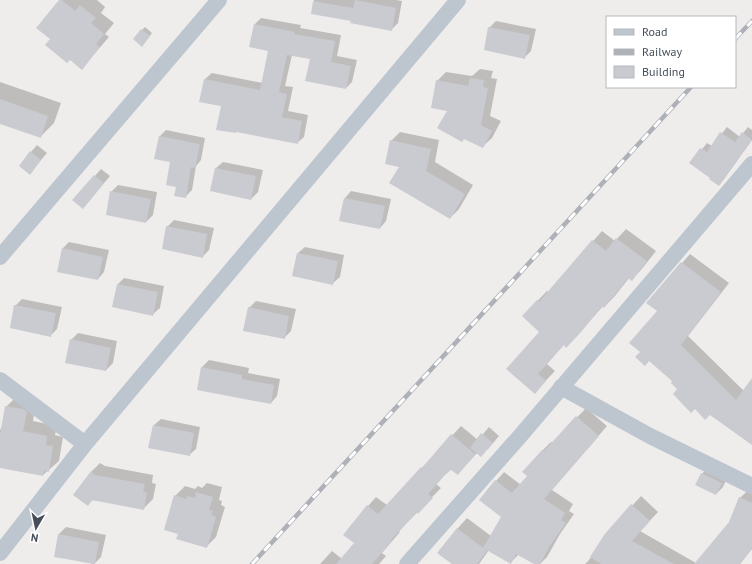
<svg xmlns="http://www.w3.org/2000/svg" width="752" height="564" font-family="'PT Sans',sans-serif">
<style>
.shadow{fill:#0003}
.building{fill:#c9cbd1}
.lines{fill:none;stroke-linecap:round;stroke-linejoin:round}
.street{stroke:#bdc6cf;stroke-width:16}
.rail-casing{stroke:#aeb1b7;stroke-width:4.5}
.rail{stroke:#fff;stroke-width:3;stroke-dasharray:9;stroke-linecap:butt}
</style>
<rect width="100%" height="100%" fill="#efecec"/>
<path class="shadow" d="M60 0H97L105 7 101 13 114 23 105 34 109 37 82 68 52 39Z
M314 0H396L402 1 398 23 391 30 352 20 312 13Z
M261 18 301 25 300 28 341 35 337 56 357 60 352 82 346 88 311 58 292 55 285 86 293 87 288 111 308 115 304 137 297 143 237 131 236 132 222 106 201 101 205 79 212 73 263 83 270 50 250 46 255 24Z
M496 21 536 29 531 51 524 58 489 28Z
M145 27 152 33 145 42 142 30Z
M480 69 493 71 491 78 497 79 490 116 501 121 492 138 482 147 448 110 437 81 446 72 472 76Z
M0 82 61 103 54 123 40 137 0 123Z
M727 127 740 137 748 127 752 130V140L724 179 719 185 711 177 691 163 707 143 712 146Z
M166 130 205 138 201 160 196 166 192 190 185 197 177 186 171 162 160 136Z
M400 132 439 140 435 162 473 185 459 209 450 218 400 166 391 141Z
M37 145 47 153 30 173 31 152Z
M223 162 263 170 258 192 251 199 216 168Z
M101 169 110 176 89 201 74 200Z
M118 185 157 192 153 215 146 222 111 192Z
M351 191 391 199 386 221 380 228 345 198Z
M174 220 214 228 209 250 202 257 167 227Z
M626 229 656 251 641 270 631 280 629 278 614 297 604 307 603 306 576 337 564 344 547 364 555 371 535 392 541 332 523 316 547 291 548 292 602 231 615 241Z
M69 242 109 250 104 272 98 279 62 249Z
M305 247 344 255 340 277 333 283 298 253Z
M690 254 729 283 688 336 744 391 752 379V444L710 414 679 389 674 381 641 352 659 311 648 302Z
M124 278 164 286 160 308 153 314 118 284Z
M22 299 62 307 57 329 50 336 15 306Z
M256 301 296 309 291 331 284 338 249 308Z
M78 333 117 341 113 363 106 370 71 340Z
M209 360 249 368 248 373 280 379 277 396 271 403 198 389 202 367Z
M16 397 36 402 33 421 57 426 55 435 63 437 59 461 43 475 0 467V430L2 427 6 407Z
M586 408 607 426 552 490 573 504 569 511 574 514 560 534 547 557 540 564H536L519 554 510 563 489 550 479 564H454L457 529 467 518 491 536 502 517 496 481 504 472 521 485 529 476 524 472 543 450 551 442 553 443Z
M161 419 200 427 196 449 189 455 154 425Z
M461 426 478 440 489 427 499 436 488 449 477 453 458 474 451 468 436 484 441 488 399 531 400 532 382 553 386 556 379 564H320L332 551 342 559 355 543 368 506 376 497 387 505Z
M100 463 105 466 153 475 152 483 156 484 153 499 144 508 93 500 87 505 91 472Z
M708 467 728 476 723 487 716 494 702 474Z
M207 483 222 487 219 500 222 501 221 505 225 507 216 537 206 547 179 534 175 496 185 486 195 489 198 486 202 488Z
M749 489 752 490V549L740 564H585L589 560 605 535 641 496 658 512 640 531 696 563 729 523 740 498Z
M66 527 106 535 101 557 94 564 55 556 59 534Z"/>
<path class="building" d="M59 0H62L75 11 80 5 96 18 91 23 104 34 96 44 100 47 82 70 70 60 67 63 45 45 50 39 36 28Z
M355 0 396 8 392 31 350 23 351 21 311 14 313 1 353 8Z
M254 24 295 32 294 34 335 41 331 62 351 66 346 89 305 81 310 59 287 55 279 92 287 94 282 117 302 121 298 144 236 132V133L216 130 221 106 199 102 204 79 260 90 268 51 249 47Z
M488 27 530 35 525 59 484 50Z
M141 29 150 36 142 47 133 39Z
M470 78 484 80 483 87 488 88 481 125 492 131 483 148 464 139 462 142 437 128 447 111 431 108 436 80 468 86Z
M0 99 48 116 41 138 0 124Z
M720 132 735 142 742 132 752 140 719 186 709 179 710 178 689 163 700 148 707 152Z
M159 136 200 144 195 168 191 167 186 198 174 196 176 187 166 185 170 162 154 159Z
M390 140 431 149 426 171 465 194 450 219 389 183 399 167 385 164Z
M30 151 41 160 30 175 19 166Z
M215 168 256 176 251 200 210 191Z
M94 175 104 183 83 209 72 200Z
M110 191 151 199 146 223 106 215Z
M344 198 385 206 380 229 339 221Z
M166 226 207 234 203 258 162 249Z
M616 238 647 261 632 281 628 278 604 308 602 306 581 332 566 348 564 345 538 374 546 381 535 394 506 369 539 332 522 316 537 300 539 302 592 240 606 251Z
M62 248 103 257 98 280 57 272Z
M297 253 338 261 333 285 292 276Z
M681 262 721 292 681 345 736 400 752 378V445L710 415 705 420 695 409 691 413 673 394 677 389 671 383 672 381 649 361 645 366 635 357 640 352 629 343 657 311 646 303Z
M117 284 158 292 153 316 112 307Z
M14 305 56 313 51 337 10 328Z
M248 307 289 316 285 339 243 331Z
M70 339 111 348 106 371 65 363Z
M201 367 242 375V379L274 385 271 404 197 390Z
M5 406 23 409 27 412 23 431 47 436 46 445 53 446 49 472 44 471 43 476 0 468V435Z
M576 416 599 436 544 499 565 513 561 520 566 523 551 544 540 564H534L516 554 511 564 483 548 501 517 479 500 495 480 512 493 527 476 522 472 542 450 544 451Z
M153 425 194 433 190 456 148 448Z
M481 433 493 443 481 457 470 448Z
M451 434 475 454 458 475 451 470 445 475 428 494 433 498 418 514 417 512 391 540 392 541 372 564H336L354 543 343 535 367 505 378 514 421 467 422 468Z
M91 471 95 475 145 484 143 492H147L144 510 92 500 88 506 73 495Z
M701 473 722 483 716 495 695 485Z
M196 492 213 497 209 510 213 511 211 515 216 517 207 548 176 539 178 534 164 530 174 495 186 499 187 496 195 498Z
M739 497 752 503V549L739 564H694L729 522Z
M631 504 650 521 632 541 674 564H601L590 557 604 535Z
M457 528 487 551 477 564H452L437 553Z
M58 534 99 542 95 564 54 557Z"/>
<g class="lines">
<path class="street" d="M0 257 219 0
M0 380 85 444
M561 387 650 436 752 486
M0 553 85 444 458 0
M407 564 521 435 752 164"/>
<g class="rail-casing">
<path id="rail" d="M735 39 752 21
M252 564 691 87"/>
</g>
<use href="#rail" class="rail"/>
</g>
<rect x="606" y="16" width="130" height="72" fill="#ffffff" stroke="#b5b8bd"/>
<rect x="614" y="29" width="20" height="6" fill="#bdc6cf" stroke="#b5b8bd"/>
<text x="642" y="36" font-size="12" fill="#454e59">Road</text>
<rect x="614" y="49" width="20" height="6" fill="#aeb1b7" stroke="#b5b8bd"/>
<text x="642" y="56" font-size="12" fill="#454e59">Railway</text>
<rect x="614" y="66" width="20" height="12" fill="#c9cbd1" stroke="#b5b8bd"/>
<text x="642" y="76" font-size="12" fill="#454e59">Building</text>
<g transform="translate(36 528) rotate(189)" stroke="#ffffff" stroke-width="3" paint-order="stroke">
<path d="M0-3L7 15L0 10L-7 15Z" fill="#454e59"/>
<text y="-6" font-size="11" font-weight="bold" text-anchor="middle" fill="#454e59">N</text>
</g>
</svg>
